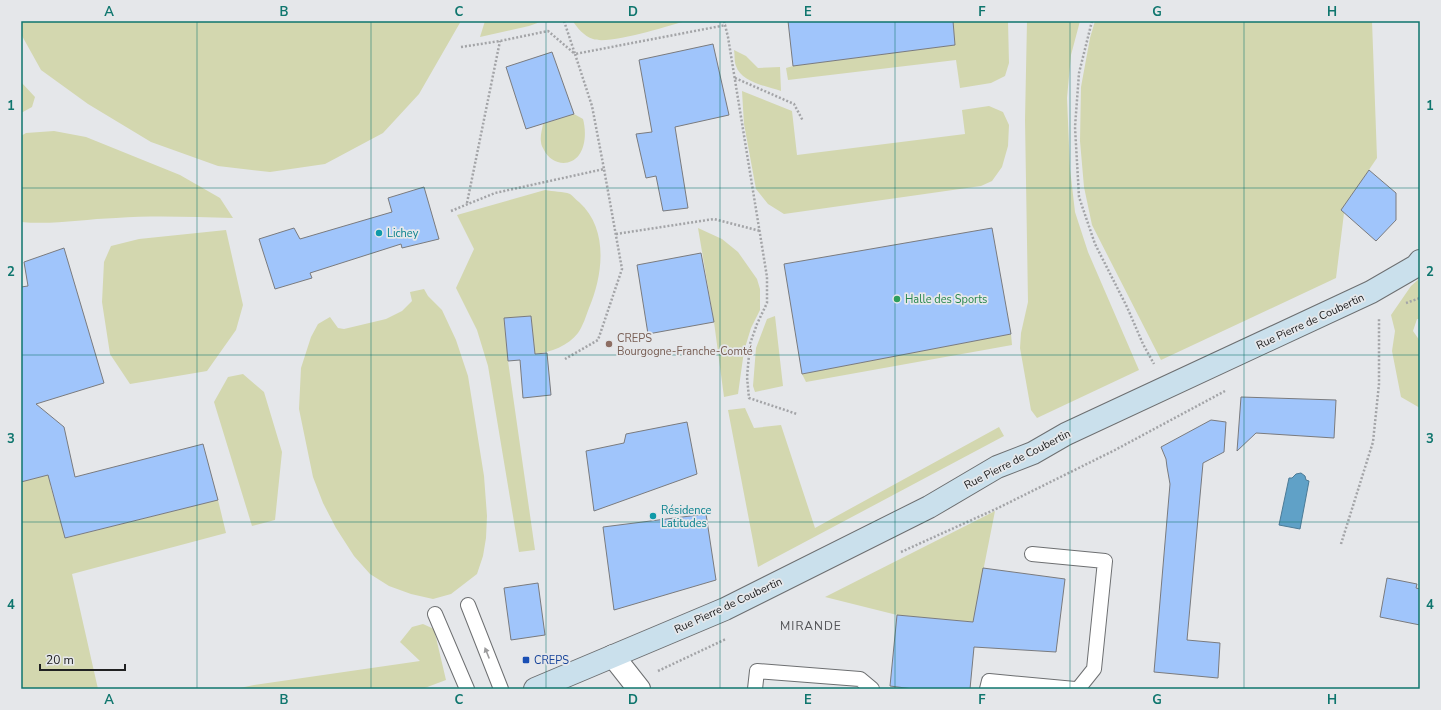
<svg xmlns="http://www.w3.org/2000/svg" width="1441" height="710" font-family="'Nunito Sans',sans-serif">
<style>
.green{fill:#d3d7af}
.water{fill:#60a1c7;stroke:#4d7b96}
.building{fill:#a0c5fb;stroke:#7a7b7e}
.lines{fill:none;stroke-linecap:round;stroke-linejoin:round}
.service-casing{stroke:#6d6f71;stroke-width:16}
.minor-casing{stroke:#6d6f71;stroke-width:24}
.secondary-casing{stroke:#6d6f71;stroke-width:24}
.path{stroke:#a3a4a7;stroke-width:2.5;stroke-dasharray:2 2;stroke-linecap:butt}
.service{stroke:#fff;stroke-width:14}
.minor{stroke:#fff;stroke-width:22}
.secondary{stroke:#cae0ec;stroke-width:22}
.oneway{fill:#9b9b9c}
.grid{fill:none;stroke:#0f766e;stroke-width:1;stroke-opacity:0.55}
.culture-dot{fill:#0f9aa8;stroke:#e5e7ea;stroke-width:1.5}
.leisure-dot{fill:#2e9e5b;stroke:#e5e7ea;stroke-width:1.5}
.education-dot{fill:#8d6e63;stroke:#e5e7ea;stroke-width:1.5}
.transit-dot{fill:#1a4fb4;stroke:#e5e7ea;stroke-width:1.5}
.labels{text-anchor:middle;stroke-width:3.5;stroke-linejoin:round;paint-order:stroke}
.culture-label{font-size:11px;fill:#0d838f;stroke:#e5e7ea;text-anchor:start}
.leisure-label{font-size:11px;fill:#27864d;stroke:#e5e7ea;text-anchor:start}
.street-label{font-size:11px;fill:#202122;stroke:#e5e7ea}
.education-label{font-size:11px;fill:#785e54;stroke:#e5e7ea;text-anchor:start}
.transit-label{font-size:11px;fill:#164399;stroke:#e5e7ea;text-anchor:start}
.neighbourhood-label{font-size:12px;letter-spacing:1px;fill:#515255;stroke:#e5e7ea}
.neatline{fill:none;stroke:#0f766e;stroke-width:1.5}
.grid-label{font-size:13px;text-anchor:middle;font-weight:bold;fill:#0f766e}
</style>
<rect width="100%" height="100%" fill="#e5e7ea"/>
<path class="green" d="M21 21H461L419 94 383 133 325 164 270 172 218 166 151 142 88 104 41 70 21 34Z
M485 21H543L529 26 480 37Z
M573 21H686C668 26 609 45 593 39 584 36 577 28 573 21Z
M953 21H1008L1009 63 1005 76 991 83 960 88 956 60 788 80 786 68 793 66 955 45Z
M1027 21H1080L1071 55 1067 98 1070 169 1075 212 1088 252 1139 370 1037 418 1031 410 1020 348 1021 333 1028 302 1025 120Z
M1095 21H1372L1377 158 1345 205 1336 278 1161 360 1092 225 1084 187 1080 141 1081 87 1090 38Z
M734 50 746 56 758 68 780 67 781 91C766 86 741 82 736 66 734 61 735 55 734 50Z
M21 82 35 97 32 107 21 113Z
M742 91 792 111 797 155 965 134 962 110 989 106 1003 112 1009 125 1008 146 1002 167 992 181 981 186 784 214 768 204 756 189 744 124Z
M574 114 583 119C586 130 586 145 579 155 569 168 551 164 544 150 543 148 541 145 541 142 540 136 542 130 543 124Z
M54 131 86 137 180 175 220 198 233 218C194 217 155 215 116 218 84 219 53 225 21 222V136L26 133Z
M545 190C553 192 563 191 570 194 573 196 576 200 579 202 609 229 603 275 589 308 586 316 583 326 578 333 568 346 551 352 535 354L531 316 504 319 508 361 535 550 519 552 488 366 477 330 456 288 474 249 457 215Z
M698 228 722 239 738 252 757 279 760 289V310L751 328 744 351 738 394 724 397 714 322Z
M226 230 243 305 236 330 207 371 130 384 110 354 102 302 104 262 111 246 139 239Z
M1420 278V319H1417L1413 331 1420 341V408L1401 397 1392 351 1395 331 1391 315 1411 286Z
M424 289 428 296 442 310 456 340 468 376 484 476 487 516 486 538 483 556 477 574 451 594 433 599 411 594 389 586 370 574 354 556 336 528 323 503 313 477 299 409 301 368 311 337 318 324 330 317 338 328 344 329 386 319 402 311 412 301 410 292Z
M775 316 783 386 755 392 753 386 756 348 767 319Z
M1011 334 1012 345 806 382 802 374Z
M243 374 264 392 282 452 275 520 252 526 214 402 228 377Z
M745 408 754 428 781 425 815 528 999 427 1004 436 758 567 728 410Z
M56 473 59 480 50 485 66 538 218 500 226 533 72 574 98 689H21V482Z
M995 511 973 622 897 615 825 597Z
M423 624 434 629 446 680 422 689H235L254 685 420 661 400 642 412 627Z"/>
<path class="water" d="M1301 473 1305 476 1306 480 1309 481 1300 529 1279 525 1289 478H1292L1296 474Z"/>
<path class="building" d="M788 21H953L955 45 793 66Z
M713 44 729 115 675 127 688 208 663 211 656 176 646 178 636 134 652 132 639 60Z
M552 52 574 114 526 129 506 67Z
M1369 170 1396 193V220L1376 241 1341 210Z
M424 187 439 239 402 248 401 244 310 273 312 278 275 289 259 239 294 228 300 239 392 212 388 198Z
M992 228 1011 334 802 374 784 264Z
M64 248 104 383 36 404 64 427 75 477 203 444 218 500 65 538 48 475 21 482V287L28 286 24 262Z
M701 253 714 322 648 334 637 265Z
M531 316 535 354 547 353 551 395 523 398 520 360 508 361 504 318Z
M1241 397 1336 400 1334 438 1256 433 1237 451Z
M1211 420 1226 422 1224 452 1203 463 1187 640 1220 643 1218 678 1154 672 1170 484 1167 467 1166 459 1161 447Z
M687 422 697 474 594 511 586 451 624 443 626 434Z
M706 514 716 580 614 610 603 527Z
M983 568 1065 579 1056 652 974 647 970 689H913L890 686 897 615 973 622Z
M1387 578 1417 584 1416 588 1420 589V625L1380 617Z
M538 583 545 635 511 640 504 588Z"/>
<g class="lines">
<g class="service-casing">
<path id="service" d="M1032 554 1105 561 1094 669 1078 689
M468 605 501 689
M435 614 467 689
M755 689 757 671 860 679 872 689
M987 689 989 681 1075 689"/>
</g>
<g class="minor-casing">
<path id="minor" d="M613 656 639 689"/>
</g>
<g class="secondary-casing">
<path id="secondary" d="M535 689 725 609 929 507 997 467 1033 453 1066 434 1371 292 1416 266 1420 261"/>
</g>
<path class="path" d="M564 21 575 54 726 25
M724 21 728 37 767 277V303L757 324 750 344 747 377 749 398 797 414
M1092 21 1079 73 1075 127 1079 197 1095 244 1127 307 1143 344 1154 364
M461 47 500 41 548 31 575 54 592 106 604 169
M735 78 794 104 803 121
M467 203 500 41
M451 211 495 193 604 169 622 269 598 340 565 359
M616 234 714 219 760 231
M1406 303 1420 298
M1341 544 1373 442 1379 384V318
M901 552 998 508 1115 450 1225 391
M658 671 726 639"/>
<use href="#service" class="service"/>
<use href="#minor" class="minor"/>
<use href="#secondary" class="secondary"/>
</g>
<defs><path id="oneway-solid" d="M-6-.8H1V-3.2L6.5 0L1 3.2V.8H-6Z"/></defs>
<use class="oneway" href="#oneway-solid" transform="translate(487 653) rotate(-112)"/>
<path class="grid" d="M197 21V689M371 21V689M546 21V689M720 21V689M895 21V689M1070 21V689M1244 21V689M21 188H1420M21 355H1420M21 522H1420"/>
<g class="culture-dot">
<circle cx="379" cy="233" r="4"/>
<circle cx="653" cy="516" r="4"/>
</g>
<circle class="leisure-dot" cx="897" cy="299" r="4"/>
<circle class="education-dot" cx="609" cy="344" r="4"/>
<rect class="transit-dot" x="522" y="656" width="8" height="8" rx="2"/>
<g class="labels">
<g class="culture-label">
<text x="387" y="237">Lichey</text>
<text x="661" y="514">Résidence<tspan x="661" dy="13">Latitudes</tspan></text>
</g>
<g class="leisure-label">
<text x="905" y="303">Halle des Sports</text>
</g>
<g class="street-label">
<text transform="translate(1310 321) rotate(-25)" y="4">Rue Pierre de Coubertin</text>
<text transform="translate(1017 459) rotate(-27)" y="4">Rue Pierre de Coubertin</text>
<text transform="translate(728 605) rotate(-25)" y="4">Rue Pierre de Coubertin</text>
</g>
<g class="education-label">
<text x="617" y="342">CREPS<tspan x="617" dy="13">Bourgogne-Franche-Comté</tspan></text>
</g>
<g class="transit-label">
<text x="534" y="664">CREPS</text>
</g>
<g class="neighbourhood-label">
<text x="811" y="630">MIRANDE</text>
</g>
</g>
<rect width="1441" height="710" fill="none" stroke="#e5e7ea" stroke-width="44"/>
<path d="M40 664v6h85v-6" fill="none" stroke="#202122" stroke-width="2"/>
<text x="46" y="664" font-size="12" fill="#202122" stroke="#e5e7ea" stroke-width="3" paint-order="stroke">20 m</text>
<rect x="22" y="22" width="1397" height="666" class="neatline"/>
<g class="grid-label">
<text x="109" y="16">A</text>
<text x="284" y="16">B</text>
<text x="459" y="16">C</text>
<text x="633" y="16">D</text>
<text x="808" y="16">E</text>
<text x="982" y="16">F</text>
<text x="1157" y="16">G</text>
<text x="1332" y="16">H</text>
<text x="11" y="110">1</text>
<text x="1430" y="110">1</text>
<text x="11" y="276">2</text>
<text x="1430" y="276">2</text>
<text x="11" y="443">3</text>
<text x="1430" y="443">3</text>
<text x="11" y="609">4</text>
<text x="1430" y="609">4</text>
<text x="109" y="704">A</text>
<text x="284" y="704">B</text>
<text x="459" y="704">C</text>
<text x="633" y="704">D</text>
<text x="808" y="704">E</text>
<text x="982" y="704">F</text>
<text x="1157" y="704">G</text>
<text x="1332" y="704">H</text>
</g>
</svg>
